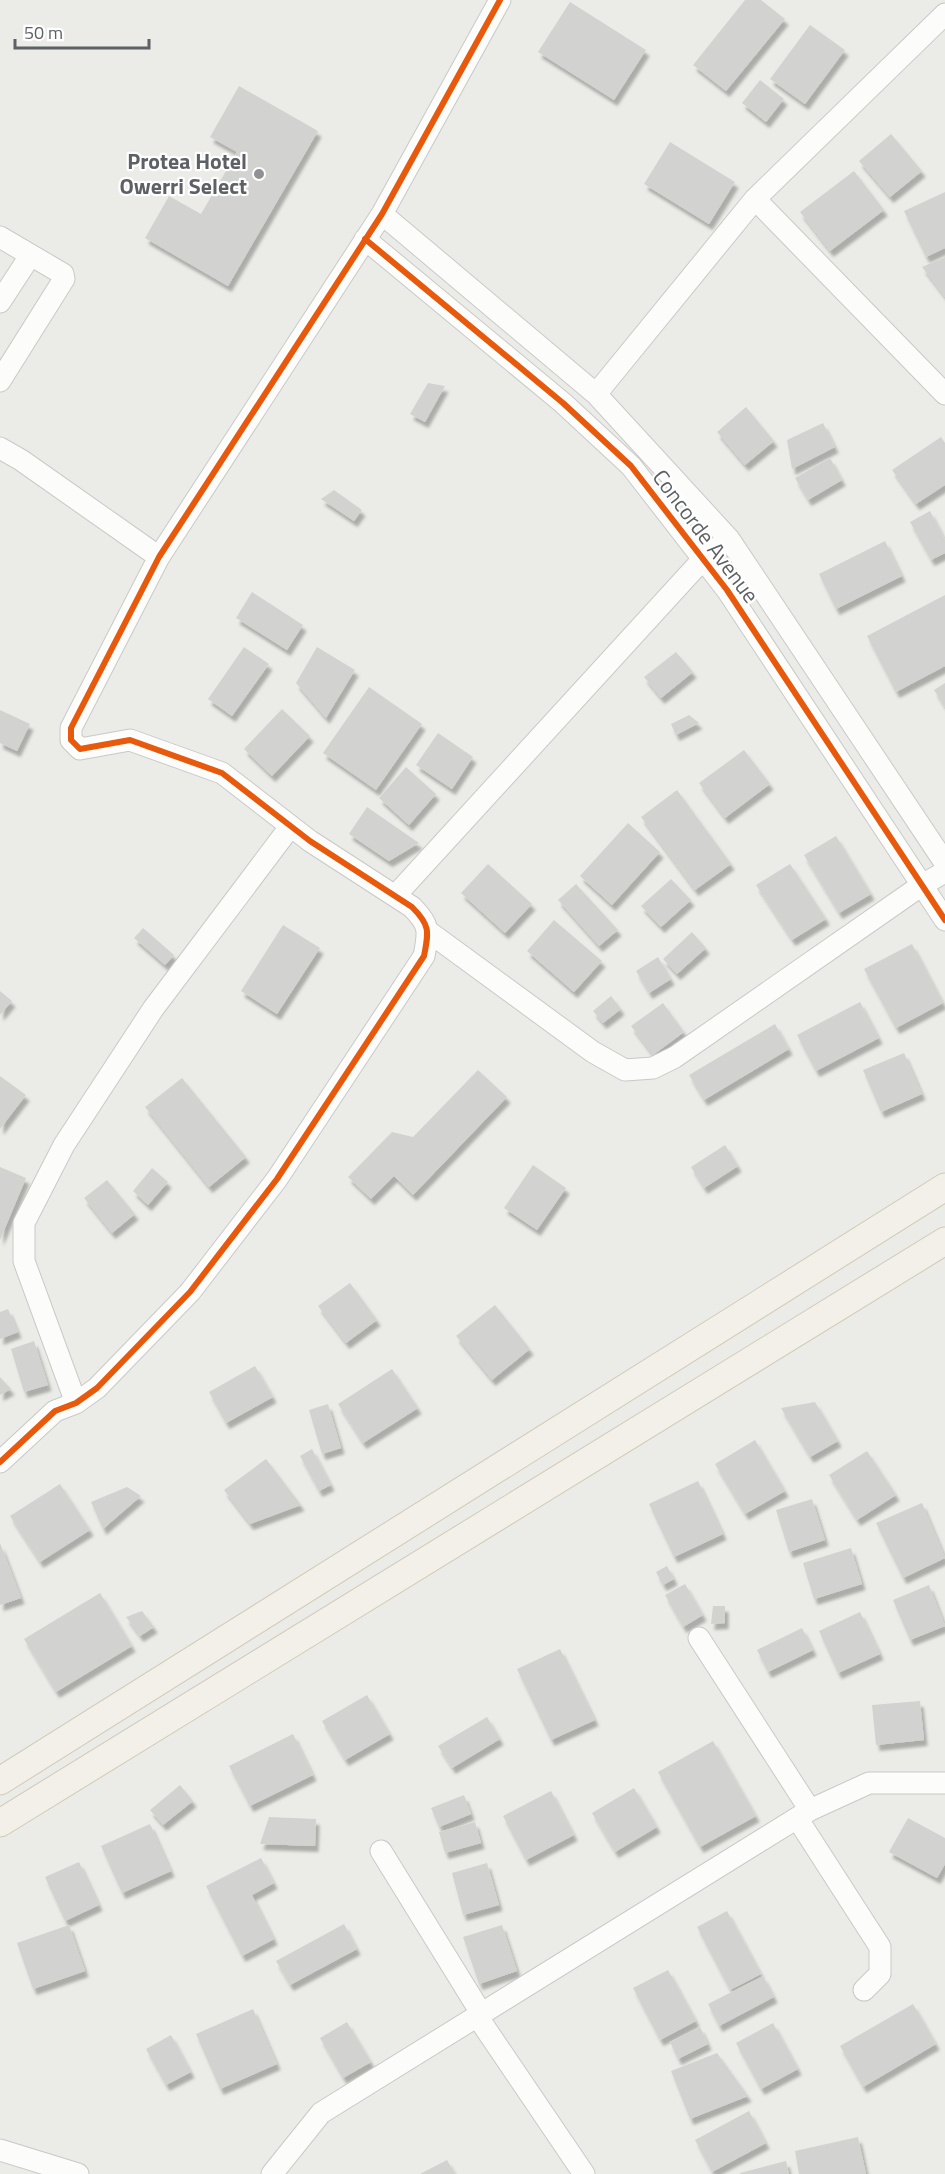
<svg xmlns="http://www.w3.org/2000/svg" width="945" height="2174" font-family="'Titillium Web',sans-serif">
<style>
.building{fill:#d2d2d0;filter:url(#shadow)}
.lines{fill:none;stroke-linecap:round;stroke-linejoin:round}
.minor-casing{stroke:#c9c9c8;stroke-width:23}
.major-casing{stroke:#d1cab7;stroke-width:29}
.minor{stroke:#fcfcfb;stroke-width:21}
.major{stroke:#f2f0e8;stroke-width:27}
.cycleway-casing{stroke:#fff;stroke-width:10}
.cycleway{stroke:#e8590c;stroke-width:6}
.poi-dot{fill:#8f9192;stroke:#fff;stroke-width:2}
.labels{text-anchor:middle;stroke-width:4.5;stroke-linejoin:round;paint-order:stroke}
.poi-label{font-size:22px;font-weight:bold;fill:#5d6064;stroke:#fff;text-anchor:end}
.street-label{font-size:22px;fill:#5d6064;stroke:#fff}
</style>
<defs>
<filter id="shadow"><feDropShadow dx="3.5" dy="6" stdDeviation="1.5" flood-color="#0004"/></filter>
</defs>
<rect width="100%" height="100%" fill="#ebebe7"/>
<path class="building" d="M745 0H761L785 19 726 91 693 65Z
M570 2 646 50 614 100 538 52Z
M810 25 845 50 805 104 770 79Z
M760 80 784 99 766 122 742 103Z
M239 86 318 131 228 286 145 238 169 196 201 214 237 152 210 137Z
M891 134 922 171 890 197 859 161Z
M670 142 735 182 709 224 644 184Z
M854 171 884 210 830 251 800 212Z
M945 192V248L926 257 904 211Z
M945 257V297L922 267Z
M428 383 445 386 425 422 410 414Z
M746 407 774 441 745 465 717 432Z
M823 423 835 447 792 469 787 440Z
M941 437 945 443V485L916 504 892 470Z
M830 458 842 480 808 500 795 478Z
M334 490 362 510 354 521 321 499Z
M930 511 945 540V553L931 560 910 522Z
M885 541 902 576 836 609 819 574Z
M252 592 303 625 287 650 236 618Z
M945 595V666L896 692 867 636Z
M244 647 269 664 232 716 208 699Z
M317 647 355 670 326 718 296 683Z
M676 652 693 672 661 698 644 677Z
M945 683V707L934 690Z
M369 687 422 724 376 790 323 753Z
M282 709 310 736 272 776 244 749Z
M0 710 30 724 17 751 0 743Z
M689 715 699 723 676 735 671 724Z
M438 733 473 757 452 789 416 765Z
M744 750 770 784 725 818 699 783Z
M406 767 436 794 409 825 379 798Z
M677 790 731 864 695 890 641 817Z
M367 807 419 843 389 861 349 834Z
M628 823 660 852 612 905 580 876Z
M836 836 871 894 839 913 804 855Z
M488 864 532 904 505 933 461 893Z
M790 864 826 919 792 940 756 885Z
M671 879 691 900 661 927 641 906Z
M576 884 618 930 599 946 558 900Z
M554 920 602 961 574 992 527 951Z
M283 925 320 948 277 1014 241 991Z
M143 928 174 955 165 965 134 938Z
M692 932 706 948 677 974 663 959Z
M912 944 943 1003 896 1028 864 969Z
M658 957 671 979 649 993 636 971Z
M0 991 12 1001 0 1015Z
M611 996 621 1009 603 1023 593 1011Z
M860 1002 879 1038 816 1071 797 1035Z
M663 1003 684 1032 653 1055 631 1026Z
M775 1024 789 1049 704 1100 689 1075Z
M904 1053 922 1094 881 1112 863 1070Z
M478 1070 507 1097 413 1195 394 1176 371 1199 348 1177 392 1132 413 1137Z
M0 1076 26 1095 0 1129Z
M182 1078 246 1157 209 1187 145 1107Z
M725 1145 738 1166 704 1188 691 1167Z
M533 1165 566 1188 537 1230 504 1208Z
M0 1167 26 1178 0 1240Z
M152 1168 168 1182 148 1205 133 1191Z
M107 1180 135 1214 112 1233 84 1198Z
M350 1283 377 1320 346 1343 318 1306Z
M495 1305 530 1349 492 1380 456 1336Z
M8 1309 18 1332 0 1339V1312Z
M34 1341 48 1385 24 1392 11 1349Z
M255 1366 273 1397 226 1423 209 1392Z
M392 1369 418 1408 363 1443 338 1404Z
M0 1377 11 1389 0 1395Z
M815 1402 838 1441 810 1457 781 1408Z
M328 1404 341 1448 322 1454 309 1410Z
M755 1440 785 1491 745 1514 715 1464Z
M312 1449 331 1485 319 1491 300 1456Z
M867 1451 896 1495 857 1520 829 1475Z
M266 1459 301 1505 250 1524 224 1490Z
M698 1481 723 1534 674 1557 649 1504Z
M60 1484 90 1530 40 1562 10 1516Z
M127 1487 141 1496 103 1529 91 1502Z
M812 1499 825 1540 789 1552 776 1510Z
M922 1503 945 1558 903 1578 876 1523Z
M0 1543 21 1598 0 1605Z
M851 1548 862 1584 814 1599 803 1563Z
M667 1566 674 1579 663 1585 656 1572Z
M685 1584 703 1615 683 1627 665 1595Z
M929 1585 945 1626 910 1640 893 1600Z
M100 1593 132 1646 56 1692 24 1639Z
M713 1606H725V1623L711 1624Z
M142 1611 154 1627 140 1636 126 1617Z
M860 1612 880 1654 838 1673 819 1631Z
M802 1628 813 1650 768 1672 757 1650Z
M560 1649 595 1720 551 1740 517 1669Z
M367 1695 390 1734 345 1760 322 1721Z
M920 1701 924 1740 876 1745 872 1705Z
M487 1717 500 1739 452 1768 438 1746Z
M293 1734 313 1775 250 1806 229 1766Z
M713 1741 756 1816 700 1847 658 1772Z
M180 1785 193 1801 163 1825 150 1810Z
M634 1788 657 1827 615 1852 592 1813Z
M551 1791 574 1835 526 1860 503 1816Z
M464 1795 471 1814 439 1827 431 1808Z
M269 1817 316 1819 315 1846 260 1844Z
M908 1818 945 1838V1864L937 1878 889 1852Z
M475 1822 481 1843 445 1853 439 1832Z
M150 1824 171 1871 122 1893 101 1846Z
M261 1858 274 1883 252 1895 274 1939 242 1956 206 1886Z
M79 1862 99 1905 65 1921 45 1877Z
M487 1863 499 1905 463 1915 452 1873Z
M727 1911 761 1974 730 1990 697 1927Z
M344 1924 357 1949 290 1985 276 1961Z
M69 1925 85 1971 33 1989 17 1943Z
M502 1925 517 1971 479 1984 463 1937Z
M668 1970 696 2021 660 2040 633 1988Z
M763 1976 774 1997 719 2026 708 2004Z
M913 2004 936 2044 863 2087 840 2046Z
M253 2009 277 2064 220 2089 196 2034Z
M347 2022 371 2062 343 2078 320 2038Z
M773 2023 798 2069 761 2089 736 2043Z
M700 2027 708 2044 678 2059 670 2042Z
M171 2035 191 2072 166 2085 146 2049Z
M717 2053 748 2096 690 2119 671 2071Z
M749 2111 766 2143 712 2172 695 2140Z
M858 2137 866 2174H799L795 2151Z
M447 2160 455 2174H420Z
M786 2161 789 2174H740V2173Z"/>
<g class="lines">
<g class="minor-casing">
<path id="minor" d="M755 199 945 394
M382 214 596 394 729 539 945 863
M0 237 63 274 64 279 0 381
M365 239 563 403 631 466 727 590 945 920
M0 302 30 256
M596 394 755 199 945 14
M0 448 21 460 159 557
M395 896 704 558 729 539
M429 932 593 1052 625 1070 653 1068 675 1057 922 885 945 872
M76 1403 24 1261V1223L64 1145 153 1009 290 827
M0 1462 55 1411 76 1403 97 1388 190 1292 277 1179 424 956C429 931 430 925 412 907L310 841 222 773 130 740 80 749 71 740V728L159 557 382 214 500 0
M699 1638 810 1810
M797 1818 880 1947V1974L864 1990
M381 1851 481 2013
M477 2016 584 2174
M0 2150 78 2174
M272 2174 321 2113 810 1810 869 1783H945"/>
</g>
<g class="major-casing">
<path id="major" d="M0 1781 945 1187
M0 1823 945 1241"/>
</g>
<use href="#minor" class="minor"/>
<use href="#major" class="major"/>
<g class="cycleway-casing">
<path id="cycleway" d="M365 239 563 403 631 466 727 590 945 920
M0 1462 55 1411 76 1403 97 1388 190 1292 277 1179 424 956C429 931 430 925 412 907L310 841 222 773 130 740 80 749 71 740V728L159 557 382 214 500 0"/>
</g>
<use href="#cycleway" class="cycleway"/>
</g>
<circle class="poi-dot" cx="259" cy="174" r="6"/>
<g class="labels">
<g class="poi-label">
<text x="247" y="169">Protea Hotel<tspan x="247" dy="25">Owerri Select</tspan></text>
</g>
<g class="street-label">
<text transform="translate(706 536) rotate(53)" y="8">Concorde Avenue</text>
</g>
</g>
<path d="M15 39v9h134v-9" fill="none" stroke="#5d6064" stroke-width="3"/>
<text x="24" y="39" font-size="18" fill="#5d6064" stroke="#ffffff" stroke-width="4.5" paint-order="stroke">50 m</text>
</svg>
